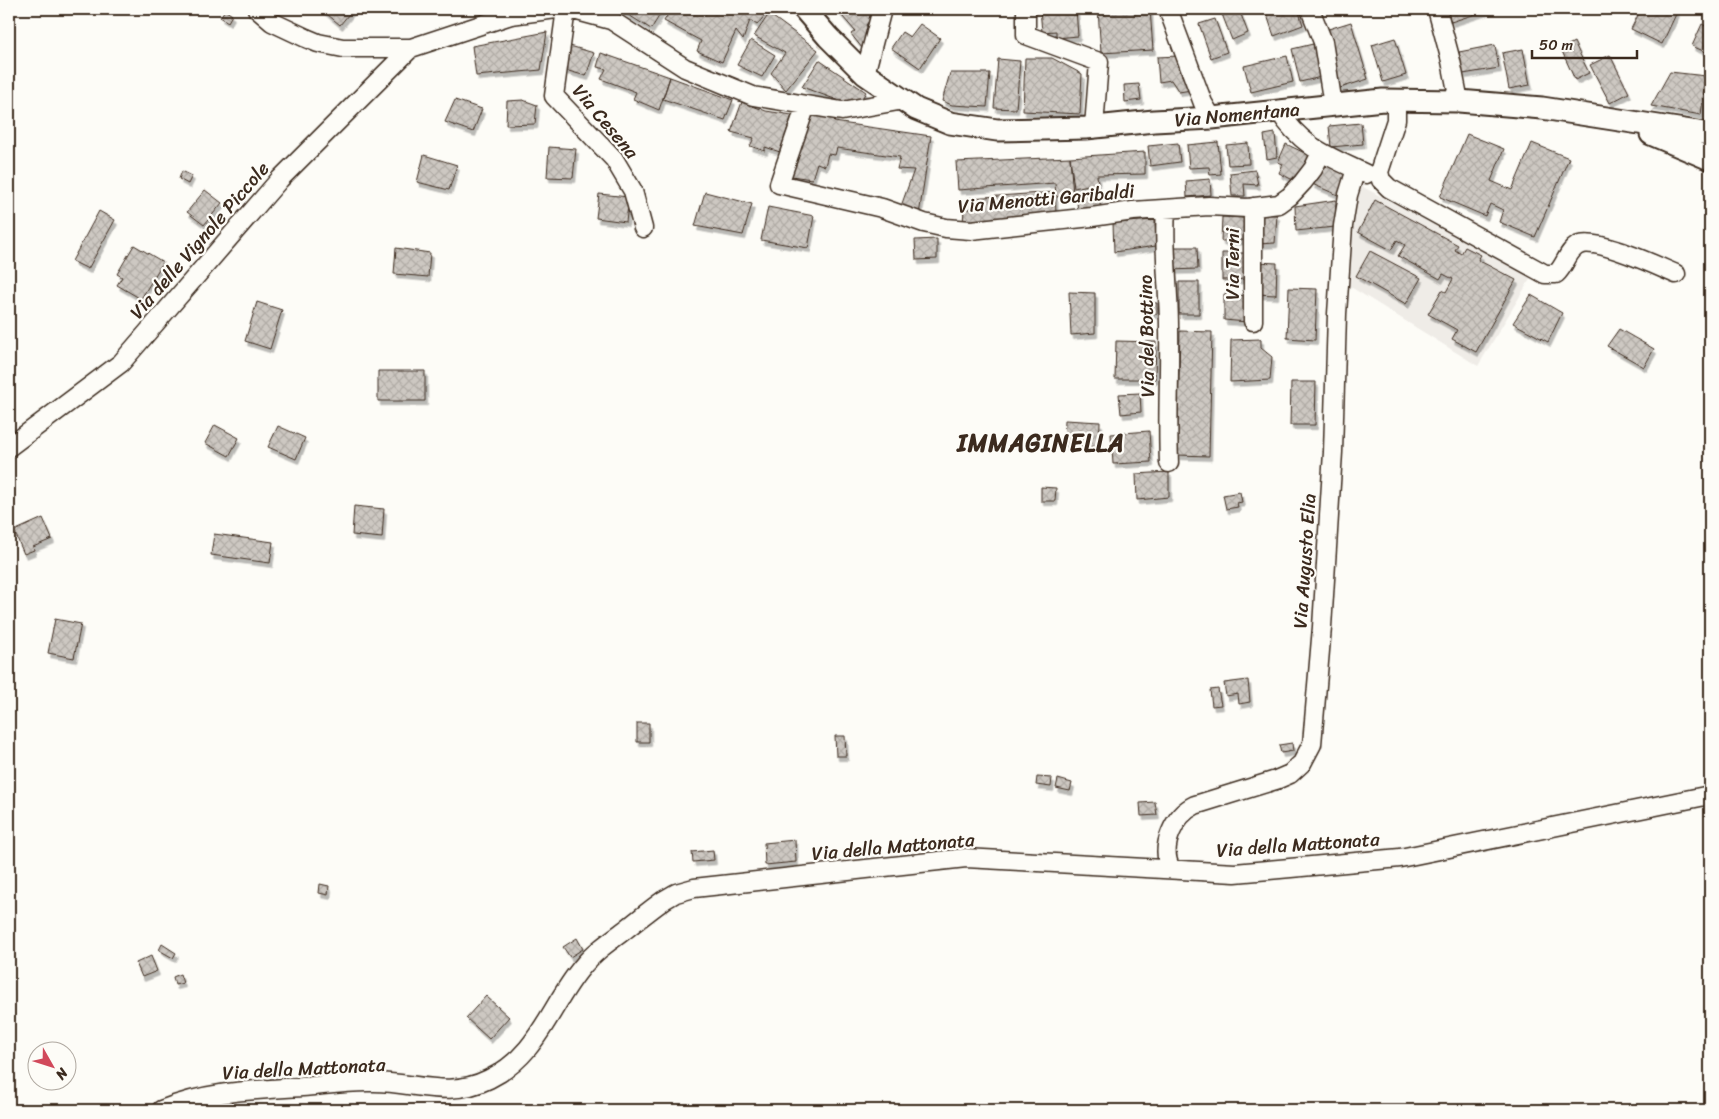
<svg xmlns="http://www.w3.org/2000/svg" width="1719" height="1119" font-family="Sriracha,sans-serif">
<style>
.built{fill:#efece7}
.building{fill:url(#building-cross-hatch);stroke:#3b2a1e;filter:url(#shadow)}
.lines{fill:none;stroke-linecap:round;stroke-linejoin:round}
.minor-casing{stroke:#3b2a1e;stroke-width:21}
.major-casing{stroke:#3b2a1e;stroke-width:25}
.minor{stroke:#fdfcf7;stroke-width:18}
.major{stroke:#fdfcf7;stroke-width:21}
.labels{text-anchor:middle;stroke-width:4.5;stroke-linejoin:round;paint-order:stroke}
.street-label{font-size:19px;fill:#3b2a1e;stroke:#fdfcf7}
.district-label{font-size:24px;font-weight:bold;letter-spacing:1px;fill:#3b2a1e;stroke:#fdfcf7}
</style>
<defs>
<pattern id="building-cross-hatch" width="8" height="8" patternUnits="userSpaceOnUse" patternTransform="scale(1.25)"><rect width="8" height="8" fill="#cdc8c2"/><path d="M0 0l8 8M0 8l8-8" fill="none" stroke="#b1aca6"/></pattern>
<filter id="shadow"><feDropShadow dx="2.5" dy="4.5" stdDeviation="0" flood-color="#0004"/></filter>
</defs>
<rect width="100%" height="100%" fill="#fdfcf7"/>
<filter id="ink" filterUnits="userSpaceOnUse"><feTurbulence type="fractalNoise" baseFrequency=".02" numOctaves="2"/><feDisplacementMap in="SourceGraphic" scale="10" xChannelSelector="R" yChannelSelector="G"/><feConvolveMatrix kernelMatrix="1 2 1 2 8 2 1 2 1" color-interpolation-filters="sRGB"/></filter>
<g filter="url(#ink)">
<path class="built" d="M1361 186 1532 276 1478 366 1346 284 1349 221Z"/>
<path class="building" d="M321 9H353L340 25Z
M619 9H662L663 10 651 29Z
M671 9H721L725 14 728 9H770L757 25 750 20 743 40 736 31 722 62 697 51 701 41 664 21Z
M836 9H868L874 15 866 25 870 31 862 48 851 34 855 31Z
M1040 9H1076L1078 36 1056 38V31L1042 32Z
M1109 9H1150L1153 50 1101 53 1098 10Z
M1220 9H1239L1248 33 1232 40Z
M1265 9H1298L1303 25 1274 36Z
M1446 9H1491L1451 22Z
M1641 9H1670L1677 12 1662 44 1631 29Z
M225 10 232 15 228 22 220 17Z
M769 14 818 50 786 90 771 73 785 53 754 36Z
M1215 19 1227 52 1211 58 1199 24Z
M1351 22 1368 79 1340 88 1322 31Z
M920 24 940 38 920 68 891 48 902 32 910 37Z
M1702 24 1710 28V54L1692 46Z
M547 32 541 70 476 76 472 46Z
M1395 38 1406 75 1383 82 1372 45Z
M751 40 775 55 762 77 737 65Z
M1574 42 1589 73 1575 80 1561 49Z
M1313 44 1321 77 1300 82 1292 49Z
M1495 45 1499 68 1463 74 1459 52Z
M570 46 594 53 586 76 565 70Z
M1523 49 1530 85 1509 89 1502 53Z
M601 53 670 77 659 110 633 99 636 92 601 79 606 69 597 67Z
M1610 55 1629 93 1610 103 1590 65Z
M1178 56 1182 76 1191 90 1179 92 1171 80 1159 82 1157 57Z
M1287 56 1293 82 1251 92 1244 66Z
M1025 58H1052L1082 74 1080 114 1023 111Z
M998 59 1020 61 1016 109 994 108Z
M819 60 866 92 858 105 840 101 802 87Z
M1670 72 1706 76 1701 115 1651 106Z
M950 73H990L987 107 952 105 942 101Z
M670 77 733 100 725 120 663 99Z
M1139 84 1141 100 1125 102 1124 85Z
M455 100 482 109 473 132 445 122Z
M523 100 537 105 535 124 506 125 507 101Z
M742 102 766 111 792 115 780 152 765 147V151L750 146 754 138 731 132Z
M808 113 836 116 834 122 931 136 919 215 900 209 914 170 897 169 900 157 837 148 835 155 828 154 825 166 817 163 812 179 791 176Z
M1361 123 1363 144 1331 147 1329 126Z
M1275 133 1277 157 1267 159 1264 135Z
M1467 134 1504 149 1491 181 1512 190 1532 143 1569 158 1535 237 1499 222 1503 210 1490 204 1485 216 1440 197Z
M1218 142 1221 174 1210 175 1209 167 1189 168 1187 145Z
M1178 143 1180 162 1150 166 1148 146Z
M1248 143 1249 164 1228 165 1226 145Z
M1286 144 1311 156 1305 170 1299 171 1295 181 1279 173 1283 164 1278 162Z
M549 147 576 149 573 178 547 177Z
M1145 152V174L1097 175 1098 183 1074 188 1070 157Z
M424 155 457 165 449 190 417 182Z
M1070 157 1073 195 1056 197 1055 183 958 190 956 162Z
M1322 160 1348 172 1338 195 1312 184Z
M1255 170 1258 185 1244 184 1245 196H1232L1230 173Z
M182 171 192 176 188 184 179 179Z
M1210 179 1211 195 1187 197 1186 181Z
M205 190 222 203 204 225 187 212Z
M1098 190 1101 210 1078 212 1076 192Z
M705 192 752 204 743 235 695 226Z
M1055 192 1056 214 963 223 964 209H971L970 198Z
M599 194 629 197 626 222 596 218Z
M1336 200 1335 227 1296 231 1295 206Z
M1375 200 1458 245 1455 250 1461 254 1465 247 1481 255 1478 260 1516 280 1476 352 1452 339 1457 330 1428 314 1442 290 1446 292 1453 279 1443 274 1440 279 1398 256 1405 245 1397 240 1391 250 1358 232Z
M768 207 814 216 808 248 761 240Z
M99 211 115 220 88 269 72 261Z
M1257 214 1277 215 1275 243 1258 244Z
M1222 217 1246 218V240L1221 241Z
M1155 220 1156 246 1114 252 1113 223Z
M937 239V259L916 260 915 240Z
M134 245 163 262 141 299 117 285 122 277 117 274Z
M1170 247H1197L1198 269 1170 270Z
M396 248 430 253 428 277 394 274Z
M1370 251 1421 278 1406 304 1356 276Z
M1222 253H1246L1248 279 1222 280Z
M1256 262 1277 263 1276 295 1255 294Z
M1179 282H1199V314H1179Z
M1289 288 1317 289 1315 340 1287 338Z
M1069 292 1095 293V333L1071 335Z
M1224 294 1248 296 1247 322 1224 320Z
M1531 295 1562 313 1548 342 1513 323Z
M257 302 282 310 270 349 245 341Z
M1145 303H1157V314L1145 313Z
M1619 329 1654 349 1644 367 1607 346Z
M1180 331 1212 332 1209 456 1177 455Z
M1261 339V348L1272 357 1270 380 1230 382 1231 340Z
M1116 341 1156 342 1155 379H1115Z
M378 371H425V401H378Z
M1291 382H1316L1315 425H1290Z
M1140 393 1141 412 1121 414 1119 394Z
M1065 420 1100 422 1099 447 1064 446Z
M215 425 239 438 229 456 205 443Z
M278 426 305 438 296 459 268 447Z
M1149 431 1151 462 1113 464 1111 434Z
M1169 472V497L1137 500 1136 474Z
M1041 487 1056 488 1055 501H1041Z
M1240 492 1242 502 1237 503 1238 507 1226 509 1223 495Z
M354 506 384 509 382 538 352 535Z
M43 518 52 539 33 547 34 550 24 554 14 531Z
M214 534 273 542 270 563 211 555Z
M55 619 81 624 74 658 48 653Z
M1248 680 1250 702 1239 704 1238 694 1226 696 1224 683Z
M1218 689 1221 705 1212 706 1210 690Z
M637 723H649V742H637Z
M835 736H845L846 756H836Z
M1292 743 1293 751 1281 753 1279 745Z
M1037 777 1052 778 1051 787 1036 785Z
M1058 779 1072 783 1070 791 1056 788Z
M1155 802 1157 815 1141 816 1140 803Z
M795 840 796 862 765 865 764 843Z
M713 850 714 860 693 862 692 852Z
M320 884 329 886 328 895 319 893Z
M577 938 583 949 570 957 563 947Z
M162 944 176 953 173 958 159 950Z
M151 956 157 971 142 977 136 963Z
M180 974 183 983 175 985 173 977Z
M486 996 509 1017 489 1039 466 1018Z"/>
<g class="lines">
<g class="minor-casing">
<path id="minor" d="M257 9 272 22 306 38 318 43 343 48H411L511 15 556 9
M566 9 554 96 614 159 633 191 643 228
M570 9 611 20 685 68 753 96 842 111 904 100
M1026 9V35L1099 62 1094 127
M1168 9 1203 103 1212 118
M1310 9 1323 42 1333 105
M1437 9 1451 61 1459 101
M865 74 882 9
M1396 101V120L1379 172 1381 180 1389 188 1545 274H1556C1565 266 1567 252 1577 246 1594 236 1657 266 1676 274
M806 105 779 184 882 208 924 223 946 228 971 230 1092 217 1133 211 1209 206 1247 208 1279 204 1290 196 1303 182 1313 169 1321 153
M1279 111C1302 148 1329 156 1366 174
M1253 207V321
M1166 209C1163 249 1169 288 1169 328 1170 373 1167 418 1169 463
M9 447 121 363 280 179 411 48
M1171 869C1159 847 1174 815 1195 805L1276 780 1290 774 1302 763 1312 744 1322 627 1333 452 1337 314 1343 226 1348 195 1356 169
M161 1110C207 1091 252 1090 302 1087 326 1085 350 1081 374 1082 415 1082 449 1099 489 1079 539 1055 550 1005 582 967 594 952 610 941 625 930 638 920 651 909 664 900L676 893 694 888 966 858 1235 873 1400 858 1710 795"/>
</g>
<g class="major-casing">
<path id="major" d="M804 9 828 37 865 74 916 109 950 123 997 130 1086 128 1154 121 1212 118 1383 100 1459 101 1542 108 1710 134
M1651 134 1710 159"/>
</g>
<use href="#minor" class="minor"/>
<use href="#major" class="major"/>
</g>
</g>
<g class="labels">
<g class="street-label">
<text transform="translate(1237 114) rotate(-5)" y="7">Via Nomentana</text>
<text transform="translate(606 121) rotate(50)" y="7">Via Cesena</text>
<text transform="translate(1046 198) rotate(-5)" y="7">Via Menotti Garibaldi</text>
<text transform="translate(199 240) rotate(-49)" y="7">Via delle Vignole Piccole</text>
<text transform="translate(1232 264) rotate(-90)" y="7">Via Terni</text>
<text transform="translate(1146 336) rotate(-91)" y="7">Via del Bottino</text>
<text transform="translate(1304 561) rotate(-86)" y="7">Via Augusto Elia</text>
<text transform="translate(1298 844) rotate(-4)" y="7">Via della Mattonata</text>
<text transform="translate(893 846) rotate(-5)" y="7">Via della Mattonata</text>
<text transform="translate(304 1068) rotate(-3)" y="7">Via della Mattonata</text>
</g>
<g class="district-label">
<text x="1041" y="451">IMMAGINELLA</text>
</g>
</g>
<rect width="1719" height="1119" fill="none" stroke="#fdfcf7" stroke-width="30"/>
<rect x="15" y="15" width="1689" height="1089" fill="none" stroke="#3b2a1e" stroke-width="2" filter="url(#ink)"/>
<g transform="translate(52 1066) rotate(129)"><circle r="24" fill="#fdfcf7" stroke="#afa8a0"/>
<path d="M0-4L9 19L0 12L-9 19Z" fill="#d1495b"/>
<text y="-8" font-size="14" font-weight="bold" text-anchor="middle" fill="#3b2a1e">N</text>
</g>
<path d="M1532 50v8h105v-8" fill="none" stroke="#3b2a1e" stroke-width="2.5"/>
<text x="1539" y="50" font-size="15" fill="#3b2a1e" stroke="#fdfcf7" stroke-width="4" paint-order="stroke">50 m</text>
</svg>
